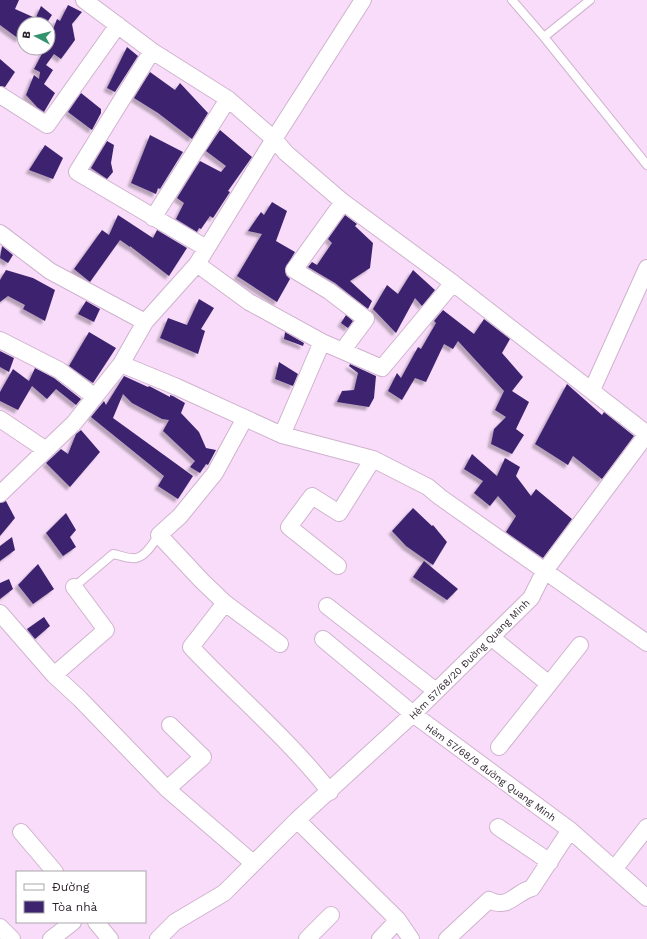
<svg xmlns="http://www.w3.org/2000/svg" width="647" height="939" font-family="'Work Sans',sans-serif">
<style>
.building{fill:#3c246f;filter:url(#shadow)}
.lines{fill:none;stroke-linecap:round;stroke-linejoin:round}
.service-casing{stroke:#cfb3ce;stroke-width:10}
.minor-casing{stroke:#cfb3ce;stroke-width:18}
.service{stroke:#fff;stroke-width:8}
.minor{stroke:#fff;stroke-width:16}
.labels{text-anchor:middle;stroke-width:4;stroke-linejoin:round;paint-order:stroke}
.street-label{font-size:10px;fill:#291f29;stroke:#fff}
</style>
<defs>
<filter id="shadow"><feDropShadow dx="-3.5" dy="3.5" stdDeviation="1" flood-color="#0004"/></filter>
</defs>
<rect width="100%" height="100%" fill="#f9dcf9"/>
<path class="building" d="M0 0H19L15 9 33 17 29 24H24V31L19 39 0 25Z
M68 5 82 12 72 24 75 40 61 59 54 54 46 65 53 70 44 84 55 93 44 112 37 107 26 95 34 75 39 79 40 72 34 69 45 48H48V42L57 19 60 21Z
M41 6 52 15 46 24H33Z
M127 47 138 56 115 92 107 88Z
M0 59 15 72 5 87 0 86Z
M150 72 175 90 180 83 208 113 192 139 158 113 134 98Z
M81 93 101 109V113L92 130 68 112Z
M220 130 252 157 228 191 230 192 213 218 210 216 201 229 199 228 197 232 176 219 184 203 177 198 200 161 221 172 226 166 206 151Z
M150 135 183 152 160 189 158 188 156 194 131 183Z
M107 141 114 145 111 163 113 172 107 179 91 168Z
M45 145 63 158 53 179 29 170Z
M272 202 287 211 276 241 295 252 285 269 286 275 290 279 277 302 237 276 262 234 248 231 261 212 264 215Z
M118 215 153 238 157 230 187 248 169 276 130 246V247L120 240 90 282 74 269 102 230 109 235Z
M345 215 357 224 355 226 373 243 370 268 350 281 372 301 368 309 335 283 308 267 312 262 317 265 332 243 328 239Z
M2 246 13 255 8 263 0 258Z
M6 270 33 278 55 290 45 321 23 309 25 305 8 296 0 302V280Z
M413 270 435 290 422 306 415 298 396 333 373 309 387 285 398 294Z
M199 299 214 308 201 329 205 331 198 354 160 338 168 318 187 325Z
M86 301 100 309 94 322 78 314Z
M443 310 474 334 484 319 510 339 502 353 523 377 512 391 529 402 516 429 524 435 512 454 491 444 494 429 506 417 495 410 504 391 458 341 453 349 444 344 426 382 415 378 402 400 388 391 397 373 401 378 418 347 421 349 436 323 434 321Z
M346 315 353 321 348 328 341 323Z
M89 332 116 348 93 383 69 366Z
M285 332 304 343 303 346 284 339Z
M0 351 14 358 9 372 0 367Z
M279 362 298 374 293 386 275 379Z
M350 364 376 376 374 398 369 407 337 402 342 391 354 390 358 373 349 366Z
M35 368 54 378 81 399 76 405 56 389 47 399 32 386 18 410 0 401V392L13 369 29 381Z
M124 376 148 387 149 386 153 388 170 397V395L173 396 185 403 181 413 199 432 206 448 216 450 208 465 206 464 200 473 190 467 195 461 163 431 169 420 162 419 132 403 123 394 113 418 193 476 178 499 158 486 164 476 91 417 104 401 106 405Z
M567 384 602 415 604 412 634 436 602 479 573 456 568 465 535 444Z
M81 430 100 452 70 487 46 463 61 449 68 454 76 434Z
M472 454 497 476 505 458 520 467 516 476 531 496 536 489 572 519 543 558 506 532 516 516 498 496 490 506 474 493 483 481 464 469Z
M6 501 15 518 0 536V503Z
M413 508 432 526 433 525 447 542 433 565 406 546 392 531Z
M66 513 76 530 70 537 76 547 63 556 46 533Z
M12 537 15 550 0 561V546Z
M424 561 458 589 447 600 413 577Z
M38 564 54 589 33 604 18 585Z
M9 579 13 589 0 599V583Z
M44 617 50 626 35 639 27 629Z"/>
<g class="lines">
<g class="service-casing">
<path id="service" d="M512 0 544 37 647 165
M544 37 590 0
M74 587 113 554C120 555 125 558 132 558 144 560 153 543 159 535"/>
</g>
<g class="minor-casing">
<path id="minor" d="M84 0 152 51 228 99 274 139 286 153 343 202 453 283 647 434
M152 51 77 172 206 248
M0 95 47 125 118 25
M153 218 228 99
M0 233 50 271 145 322
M197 264 249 302 322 342 382 368 453 283
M0 340 59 370 95 397
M343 350 366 319 329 291 294 270 343 202
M121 364 177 387 282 435 373 459 428 487 440 497 647 643
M592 390 647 268
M245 418 215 473 180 516 159 535 202 581 225 603 280 644
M0 419 46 450
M282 435 322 342
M0 494 74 423 121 364 145 322 197 264 274 139 363 0
M338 566 289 527 312 496 339 513 373 459
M225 603 191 647C237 696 289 739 330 792
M327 606 436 691
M0 613 54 675 80 699 167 789 253 863
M491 637 549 684
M323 639 413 714 570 830 647 898
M54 675 106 630 74 587
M499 747 580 645
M167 789 203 757 170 725
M297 820 398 920 411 939
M498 827 550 862
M21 832 55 872
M615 868 647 827
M96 922 110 939
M0 927 12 939
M51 939 73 922
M158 939 175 922 224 893 297 820 413 714 531 598 544 572 647 434
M307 939 331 915
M380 939 398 920
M447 939 489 900C509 910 514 893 532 888L570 830"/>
</g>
<use href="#service" class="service"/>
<use href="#minor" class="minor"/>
</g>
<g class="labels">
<g class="street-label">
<text transform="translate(469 659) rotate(-45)" y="4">Hẻm 57/68/20 Đường Quang Minh</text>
<text transform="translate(491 772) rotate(36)" y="4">Hẻm 57/68/9 đường Quang Minh</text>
</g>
</g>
<rect x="16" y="871" width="130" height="52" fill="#ffffff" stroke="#a9a5a9"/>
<rect x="24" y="884" width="20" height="6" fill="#ffffff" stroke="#a9a5a9"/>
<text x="52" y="891" font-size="12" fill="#291f29">Đường</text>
<rect x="24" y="901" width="20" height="12" fill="#3c246f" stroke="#a9a5a9"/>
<text x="52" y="911" font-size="12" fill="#291f29">Tòa nhà</text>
<g transform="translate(36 36) rotate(277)"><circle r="19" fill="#ffffff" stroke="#a9a5a9"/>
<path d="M0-3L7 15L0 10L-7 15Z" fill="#33936d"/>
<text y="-6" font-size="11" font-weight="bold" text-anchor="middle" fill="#291f29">B</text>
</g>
</svg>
